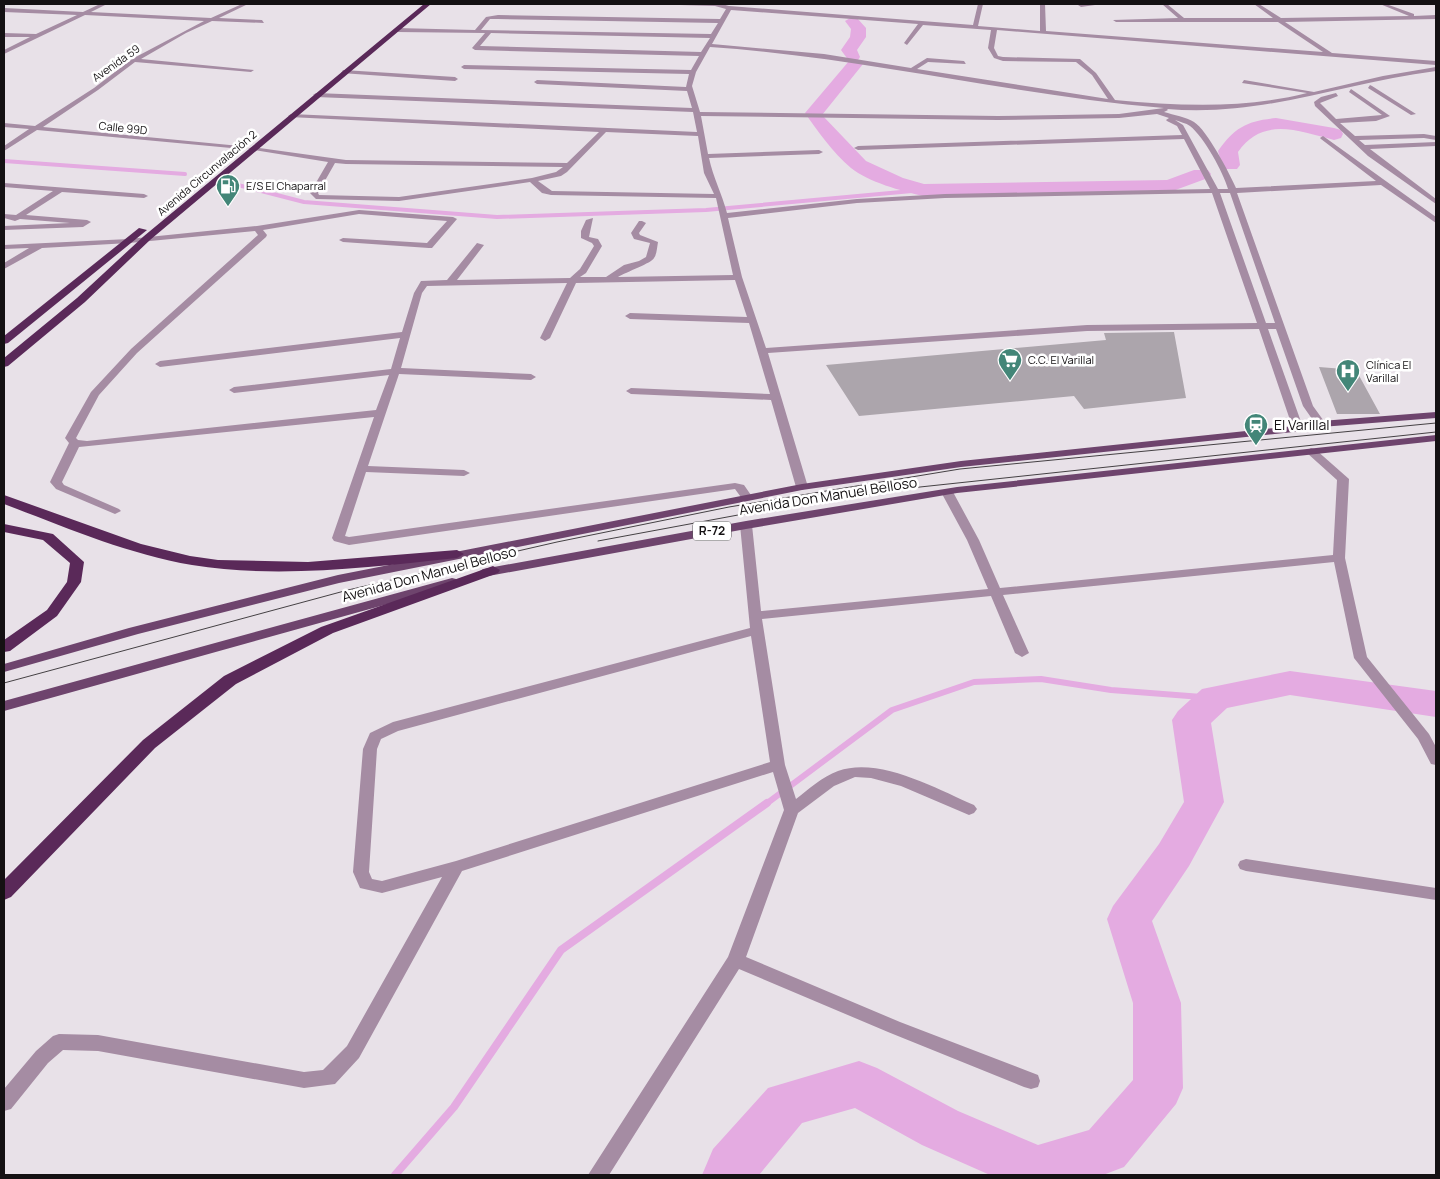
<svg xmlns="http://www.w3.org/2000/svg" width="1440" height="1179" font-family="Manrope,sans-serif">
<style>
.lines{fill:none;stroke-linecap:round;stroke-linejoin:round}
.stream-far2{stroke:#e4abe1;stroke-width:4}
.stream-far1{stroke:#e4abe1;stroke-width:6}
.stream{stroke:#e4abe1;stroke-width:8}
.river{fill:#e4abe1;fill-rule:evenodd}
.building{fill:#aca5ac}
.street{fill:#a58ca3;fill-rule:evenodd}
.primary{fill:#6e446d;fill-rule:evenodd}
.highway{fill:#5a2959;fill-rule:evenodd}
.tram{stroke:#454144;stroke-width:1}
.labels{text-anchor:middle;stroke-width:5;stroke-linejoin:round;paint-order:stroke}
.far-street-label{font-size:11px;fill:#141113;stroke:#fff}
.far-poi-label{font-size:11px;fill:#141113;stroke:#fff;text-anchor:start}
.shield{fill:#fff;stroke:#5a585a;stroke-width:1}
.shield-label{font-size:12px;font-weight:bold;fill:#141113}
.poi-label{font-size:14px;fill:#141113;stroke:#fff;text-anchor:start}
.street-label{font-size:14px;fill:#141113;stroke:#fff}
</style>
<rect width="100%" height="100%" fill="#e8e1e8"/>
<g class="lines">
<path class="stream-far2" d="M4 161 185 174
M234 184 304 202 497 217 706 210 923 190"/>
<path class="stream-far1" d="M766 804 892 710 974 682 1041 679 1111 690 1215 698"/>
<path class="stream" d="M395 1175 454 1107 561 950 767 803"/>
<path class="river" d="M852 17 857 18 866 28V37L857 50 860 57 858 60 863 64 822 115 866 161 903 178 924 184 1167 180 1194 170H1208L1211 174 1208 178 1170 192 923 196C902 191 868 182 851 168 833 153 817 130 805 113L849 61 841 50 850 37 851 29 845 21Z
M1276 118 1334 128 1341 130 1343 134 1341 138 1334 140C1298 131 1263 116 1238 152L1240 165 1237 169H1223L1218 151C1235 127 1247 121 1276 118Z
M1290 671 1436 691V717L1290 695 1227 708 1211 723 1224 802 1189 866 1152 921 1181 1003 1183 1088 1176 1104 1124 1167 1103 1175H990L922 1145 855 1108 802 1123 759 1175H702L713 1149 768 1088 859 1061 877 1068 958 1111 1038 1145 1089 1130 1133 1080V1003L1107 919 1113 906 1159 844 1184 802 1172 720 1178 711 1202 689Z"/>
</g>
<path class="building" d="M1174 332 1186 398 1084 409 1074 396 859 416 826 365 1106 340 1104 333Z
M1319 367 1356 370 1380 414H1337Z"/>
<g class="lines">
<path class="street" d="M100 4H107L91 12 211 18 242 4H248L219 18 262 20 264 23 212 21 186 33 141 59 254 70 251 72 135 62 98 90 43 127 240 146 244 148 242 149 37 130 4 151V146L29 129 4 127V123L35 126 94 88 132 59 204 21 85 15 4 54V50L30 37H4V33L36 34 77 15 4 12V8L83 12Z
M644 4H722L729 6 973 25 978 4H983L978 26 1040 31V4H1045L1046 31 1323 52 1278 22H1116L1113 20 1178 18 1162 4H1167L1184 18H1273L1254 4H1259L1281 18 1409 16 1380 4H1386L1414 14V16L1436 15V19L1285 22 1332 53 1436 61V65L997 30 994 48 998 56 1003 57 1080 59 1096 73 1115 100C1181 106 1243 109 1307 93L1242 83 1244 80 1314 92 1383 76 1436 67V71C1342 83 1264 117 1167 109L1168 110 1164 112C1174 115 1186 117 1194 122 1207 130 1230 174 1236 188L1376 181 1321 139 1320 138 1323 136 1436 217V223L1381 185 1237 193 1313 406 1326 424 1321 427 1317 426 1303 406 1276 329H1268L1300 419 1308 428 1303 431 1299 430 1290 420 1259 329 1087 331 768 353 808 487 802 490 796 487 771 400 631 394 626 391 631 388 770 394 749 323 630 319 625 316 630 313 747 317 735 280 576 283 550 338 545 341 540 338 567 283 427 286 422 293 401 368 531 374 536 377 531 380 399 374 368 466 464 470 470 473 464 476 366 472 345 536 349 537 735 483 744 485 753 498 751 500H743L735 489 349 545 334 541 332 538 374 417 79 447 62 482 64 485 119 509 121 511 115 514 56 489 50 482 69 443 65 438 91 392 131 349 258 235 255 231 129 243 42 248 4 269V263L29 248 4 249V245L129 239 257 226 359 210 453 217 457 219 432 248H429L343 242 339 240 343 238 427 243 447 221 359 214 263 230 267 235 266 237 137 353 99 395 76 438 78 440 87 441 376 410 389 375 234 393 229 390 234 387 391 369 400 338 160 367 155 364 160 361 402 332 414 293 421 281 447 280 477 243 484 245 457 280 570 278 580 269 594 246 592 243 581 238V231L586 220 593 218 589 237 598 239 602 246 586 273 580 277H606L624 265 639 261 646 257 650 243 634 239 631 233 639 221H642L646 223 639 233 640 235 658 242C657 247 657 254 654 258 652 263 626 272 618 277L733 275 716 198 551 195 542 193 530 182 399 201 316 199 310 193 328 162 248 149 252 147 346 160 567 163 599 132 289 117 288 116 291 114 697 132 693 112 316 97 313 95 316 93 692 108 687 91 537 84 534 82 537 80 686 87 689 74 464 69 461 67 464 65 691 70 699 56 475 50 472 48 485 33 397 32 394 30 397 28 475 30 486 17 498 15 720 19 726 9 715 6ZM731 10 918 24 904 43 907 45 923 25 991 30 988 48 994 58 1003 61 1076 62 1092 75 1108 99 917 69 928 62 966 64 964 61 927 58 911 68 824 54 712 44ZM490 19H498L718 23 711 34 481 30ZM491 33 710 38 701 52 480 46ZM710 47C863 57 1011 95 1164 108L1119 114 998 116 700 112 692 86 696 72ZM1157 114 1169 118 1166 120 1167 121 1177 126 1182 135 858 146 854 148 858 150 1184 139 1210 189 945 194 857 199 727 213C722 194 713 177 709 158L819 154 823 152 819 150 708 154 701 116 998 120 1119 118ZM1175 120C1180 122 1186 123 1190 126 1204 137 1223 172 1228 189H1218L1183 125ZM606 132 698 136 704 173 714 194 552 191 538 181 561 176 567 172ZM335 163 346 164 563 167 556 172 532 178 399 197 319 195 318 193ZM1212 193 1257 323 1087 325 766 348 742 277 728 218 857 203 945 198ZM1220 193H1230L1275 323H1266Z
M1080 4H1102L1081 7 1078 5Z
M343 70 455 77 458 79 455 81 341 73Z
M1370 85 1372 86 1416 114 1411 115 1368 88Z
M1351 89 1390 116 1376 121 1340 123 1355 136 1424 134 1436 136V140L1424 138 1359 140 1365 145 1436 142V146L1370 149 1436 199V204L1368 156 1315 106 1314 102 1321 97 1336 93 1338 96 1320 103 1336 119 1382 115 1349 92Z
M4 183 144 194 148 196 144 198 62 192 26 215 87 220 91 222 83 227 4 230V226L70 223 20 219 15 221 4 218V214L16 215 53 191 4 187Z
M1311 448 1315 449 1349 479 1345 558 1367 657 1429 734 1436 747V765L1431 764 1418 739 1354 658 1334 562 1003 595 1029 653 1022 657 1015 653 991 596 762 619 785 765 796 799C809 789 822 777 838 771 879 756 937 789 974 805L977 809 974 813 969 815 901 786 871 778 855 777 834 786 798 813 746 957 900 1022 1038 1075 1040 1081 1038 1087 1031 1089 1024 1087 888 1032 739 969 609 1175H588L728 957 784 810 773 772 462 871 359 1058 335 1084 304 1088 98 1051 63 1050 48 1063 11 1109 4 1111V1089L36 1051 53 1036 59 1034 98 1035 304 1072 323 1070 347 1046 442 877 382 893 360 888 353 872 363 749 370 733 393 722 750 628 740 525 742 523H750L752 525 761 611 988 589 967 540 941 492 947 489 953 492 979 540 1000 588 1333 555 1337 480 1307 453 1306 451ZM751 636 770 762 456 861 382 881 372 879 369 872 377 749 381 739 398 731Z
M1246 859 1436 888V900L1246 871 1240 869 1238 865 1240 861Z"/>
<path class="primary" d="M1436 412V418L1321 427 1303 431 961 467 802 490 339 583 138 634 4 672V664L129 628 338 575 802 484 961 461 1303 425 1321 421Z
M1436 435V441L957 493 746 529 483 577 477 573 483 569 746 521 957 487Z
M452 578 456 579 458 582 456 585 4 711V701Z"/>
<path class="highway" d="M424 4H431L150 240 85 302 8 366 4 367V358L77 298 144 236Z
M139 228 147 230 8 343 4 344V336Z
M4 495 141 544 190 556 218 560 308 562 457 550 464 554 457 558C369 567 279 579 192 565 127 554 65 527 4 504Z
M4 524 53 534 84 562 81 582 57 616 10 651 4 652V640L47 610 67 582 70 563 43 540 4 532Z
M493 566 500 570 498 573 333 633 236 684 155 748 11 897 4 900V880L143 740 224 676 321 627Z"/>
<path class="tram" d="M598 541 738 515 920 487 1436 432
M4 683 348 590 557 542 729 507 960 469 1436 423"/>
</g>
<defs>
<g id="fuel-pin" transform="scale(1.25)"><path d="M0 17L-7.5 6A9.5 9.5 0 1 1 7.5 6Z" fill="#438678" stroke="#fff"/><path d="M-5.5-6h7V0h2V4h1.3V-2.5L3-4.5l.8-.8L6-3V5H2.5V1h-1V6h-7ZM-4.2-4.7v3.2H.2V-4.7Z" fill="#fff"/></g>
<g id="supermarket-pin" transform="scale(1.25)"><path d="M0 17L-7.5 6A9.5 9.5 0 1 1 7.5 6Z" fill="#438678" stroke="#fff"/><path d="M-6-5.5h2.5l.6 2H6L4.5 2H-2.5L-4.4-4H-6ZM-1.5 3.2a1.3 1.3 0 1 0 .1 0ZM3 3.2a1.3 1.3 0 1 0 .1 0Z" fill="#fff"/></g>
<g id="hospital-pin" transform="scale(1.25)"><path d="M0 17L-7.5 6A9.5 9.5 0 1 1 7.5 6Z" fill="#438678" stroke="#fff"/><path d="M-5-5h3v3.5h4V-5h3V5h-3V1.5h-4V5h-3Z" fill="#fff"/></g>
<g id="station-pin" transform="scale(1.25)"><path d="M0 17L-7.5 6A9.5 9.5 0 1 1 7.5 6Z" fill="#438678" stroke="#fff"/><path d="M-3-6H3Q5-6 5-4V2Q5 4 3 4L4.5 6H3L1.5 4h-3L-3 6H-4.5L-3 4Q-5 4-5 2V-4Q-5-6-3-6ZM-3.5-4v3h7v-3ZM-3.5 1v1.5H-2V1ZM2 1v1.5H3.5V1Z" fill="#fff"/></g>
</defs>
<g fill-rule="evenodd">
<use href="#fuel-pin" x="228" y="186"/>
<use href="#supermarket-pin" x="1010" y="360"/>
<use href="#hospital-pin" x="1348" y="371"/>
<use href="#station-pin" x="1256" y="425"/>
</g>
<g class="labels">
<g class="far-street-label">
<text transform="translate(116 63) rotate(-35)" y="4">Avenida 59</text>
<text transform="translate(123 128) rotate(6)" y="4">Calle 99D</text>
<text transform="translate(207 173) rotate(-40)" y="4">Avenida Circunvalación 2</text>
</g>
<g class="far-poi-label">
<text x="246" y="190">E/S El Chaparral</text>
<text x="1028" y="364">C.C. El Varillal</text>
<text x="1366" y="369">Clínica El<tspan x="1366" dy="13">Varillal</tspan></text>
</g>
<rect class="shield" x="693" y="521.5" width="38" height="19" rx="4"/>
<g class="shield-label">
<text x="712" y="535">R-72</text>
</g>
<g class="poi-label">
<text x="1274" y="430">El Varillal</text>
</g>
<g class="street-label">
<text transform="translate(828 496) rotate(-9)" y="5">Avenida Don Manuel Belloso</text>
<text transform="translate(429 574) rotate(-15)" y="5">Avenida Don Manuel Belloso</text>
</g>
</g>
<rect width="1440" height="1179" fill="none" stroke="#141113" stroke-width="10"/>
</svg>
